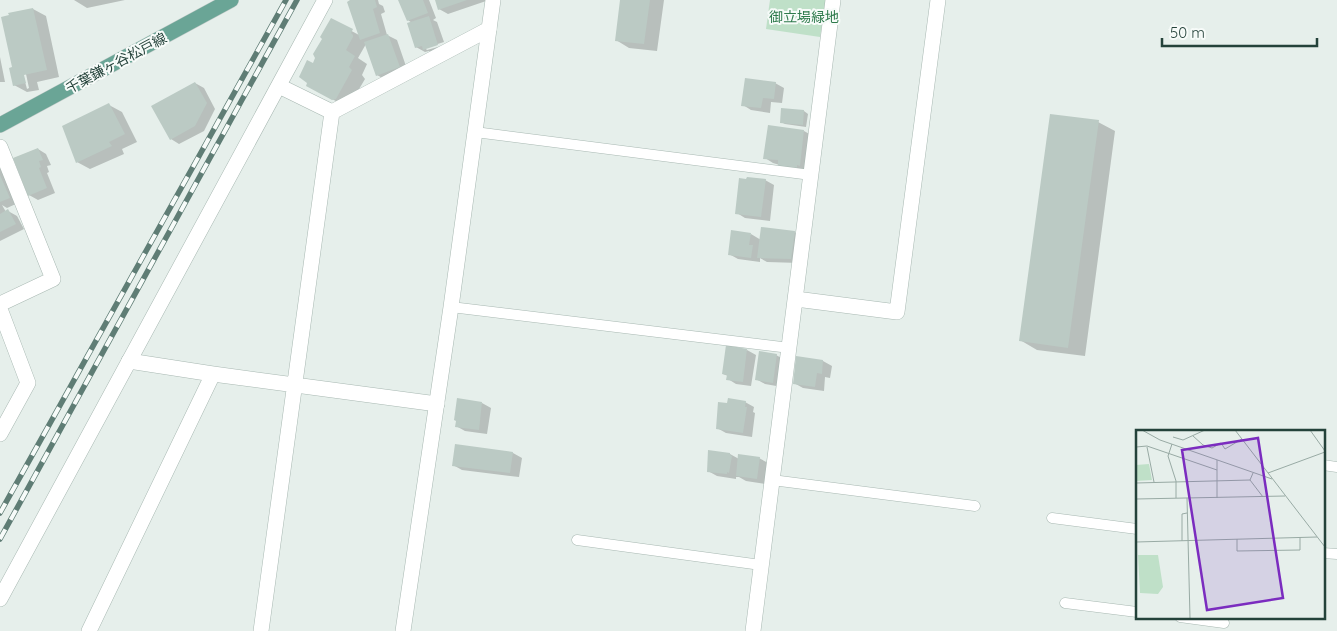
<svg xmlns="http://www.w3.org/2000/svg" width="1337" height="631" font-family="Quicksand,'Noto Sans JP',sans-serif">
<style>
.green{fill:#bfe0c8}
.shadow{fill:#0003;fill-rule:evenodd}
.building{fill:#bbcac4}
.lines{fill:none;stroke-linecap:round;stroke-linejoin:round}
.service-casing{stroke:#a8b8b2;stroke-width:11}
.minor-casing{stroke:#a8b8b2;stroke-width:16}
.tertiary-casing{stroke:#a8b8b2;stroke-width:16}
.primary-casing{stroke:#c2cac8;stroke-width:16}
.service{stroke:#fff;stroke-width:10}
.minor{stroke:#fff;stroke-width:15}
.tertiary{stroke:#fff;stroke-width:15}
.primary{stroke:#6aa596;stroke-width:15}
.rail-casing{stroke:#5f7d75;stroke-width:5.5}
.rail{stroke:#f7fbf9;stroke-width:4;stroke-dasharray:11;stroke-linecap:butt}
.labels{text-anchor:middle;stroke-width:4;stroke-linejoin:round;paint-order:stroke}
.park-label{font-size:14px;fill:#2d7a4b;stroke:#f7fbf9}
.street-label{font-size:14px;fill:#24423a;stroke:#f7fbf9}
.inset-road{fill:none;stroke:#98aaa4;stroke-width:1}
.view{fill:#7b2cbf;fill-opacity:0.15;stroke:#7b2cbf;stroke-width:2.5}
.inset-edge{fill:none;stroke:#24423a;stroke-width:2.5}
</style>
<rect width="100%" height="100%" fill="#e6efeb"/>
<path class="green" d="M770 0H826L820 37 766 29Z"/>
<path class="shadow" d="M74 0H125L87 8Z
M352 0H378L379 4 383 6 385 12 381 14 387 35 397 40 408 72 386 80 377 75 366 44 358 58 367 64 362 75 365 79 349 106 346 107 308 85 314 65 331 20 359 35Z
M400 0H429L436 18 433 20 437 22 444 42 425 48 427 50 445 45 433 54 429 51 425 52 416 47 412 23 408 20Z
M436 0H489L448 14 439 9Z
M622 0H664L657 51 629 48 616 40Z
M33 9 46 16 59 77 37 82 39 90 27 92 14 85ZM23 74H26L29 88 27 89Z
M0 57 5 82H0Z
M195 83 204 88 215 109 204 131 179 144 171 139Z
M775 83 784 88 782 103 771 102 770 113 751 110 743 105Z
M109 105 122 112 137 142 122 149 124 154 90 169 77 162Z
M804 111 808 114 806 127 785 124 781 122Z
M1098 122 1115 131 1085 356 1037 350 1020 340Z
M804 131 813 136 805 173 773 163 765 158Z
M38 149 46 154 51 165 47 166 49 172 47 173 55 193 38 200 29 195Z
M0 168 4 170 18 203 7 208 2 205 6 212 8 211 17 216 24 229 0 241Z
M765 180 774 185 770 221 745 218 737 213Z
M794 232 803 237 800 263 767 262 760 258V262L738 259 729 254 751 234 761 240Z
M747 350 756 355 751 386 736 384 728 379V376L723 374Z
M776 355 785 360 782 387 765 384 756 379Z
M798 357 823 361 832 366 830 378 825 377 824 391 803 388 794 383Z
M745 402 754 407 753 412 755 413 752 437 726 433 717 428 728 405Z
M482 403 491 408 487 434 465 431 456 426Z
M513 453 522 458 519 477 462 470 453 465Z
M730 454 739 459 759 458 768 463 765 484 746 481 739 477H736V479L717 476 708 471Z"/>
<path class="building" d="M350 0H375L377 7 373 9 380 33 360 40 347 2Z
M398 0H423L428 13 407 21Z
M435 0H467L438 10Z
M620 0H650L644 44 615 41Z
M33 8 47 70 24 75 26 83 13 86 9 68 12 67 1 17 9 15 8 13Z
M429 16 438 45 423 50 422 46 415 48 407 23Z
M331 18 353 29 351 33 353 35V37L346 50 355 56 349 67 352 70 336 99 332 100 306 86 307 83 299 77 307 60 313 63 315 58 313 54 322 39 320 37Z
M388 34 400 67 376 76 364 42Z
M745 78 776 82 774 99 763 98 761 108 741 106Z
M195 82 207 103 195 126 170 140 151 106Z
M109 103 125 134 109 142 112 146 76 163 62 126Z
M781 108 804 110 803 125 780 123Z
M1050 114 1099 120 1068 348 1019 341Z
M768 125 804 130 800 166 797 165V169L778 166V160L763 159Z
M38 148 43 160 39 161 41 167 39 168 47 188 28 196 13 158Z
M0 175 10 198 0 202Z
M747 177 766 179 761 217 735 214 739 178 746 179Z
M8 209 16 224 0 232V214Z
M761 227 795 231 791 259 757 258Z
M731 230 751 233 749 245H753L751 258 728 255Z
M726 345 747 349 743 382 726 380 727 375 722 374Z
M759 351 777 354 773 383 755 380Z
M796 356 823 360 822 374 817 373 815 387 793 384Z
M457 398 482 402 479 430 455 427 456 421 454 420Z
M728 398 746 401 745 407H747L743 433 716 429 718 402 727 403Z
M455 444 513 452 510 473 452 466Z
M708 450 730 453V455L732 456 729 473 727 472V474L707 472Z
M738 454 760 457 757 479 736 476Z"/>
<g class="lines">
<g class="service-casing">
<path id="service" d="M475 132 811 175
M451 307 790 348
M1323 465 1337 467
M772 480 975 506
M1052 518 1137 529
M577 540 761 565
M1323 553 1337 554
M1065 603 1137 612
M1180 617 1224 623"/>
</g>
<g class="minor-casing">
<path id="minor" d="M332 112 489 29
M0 147 53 279 0 304
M796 299 897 312 938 0
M0 309 28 383 0 434
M129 361 213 374 437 404
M89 631 213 374
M261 631 332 112 279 86
M753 631 833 0"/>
</g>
<g class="tertiary-casing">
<path id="tertiary" d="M0 599 325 0
M403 631 451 307 493 0"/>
</g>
<g class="primary-casing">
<path id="primary" d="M0 125 231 0"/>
</g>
<use href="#service" class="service"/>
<use href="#minor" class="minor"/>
<use href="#tertiary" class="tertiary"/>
<use href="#primary" class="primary"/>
<g class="rail-casing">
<path id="rail" d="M0 513 286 0
M0 539 297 0"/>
</g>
<use href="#rail" class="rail"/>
</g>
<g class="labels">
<g class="park-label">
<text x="804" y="22">御立場緑地</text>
</g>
<g class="street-label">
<text transform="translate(116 63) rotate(-28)" y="5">千葉鎌ヶ谷松戸線</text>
</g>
</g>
<g transform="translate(1136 430)">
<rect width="189" height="189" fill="#e6efeb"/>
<path d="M13 34 16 50 0 51V35ZM2 125H22L27 157 22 164 4 163Z" fill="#bfe0c8"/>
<path class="inset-road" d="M6 0 24 10 136 49M99 0 189 117M174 0 189 21M57 6 67 15 76 18 85 13 89 19 106 9M37 7 47 10 69 0M36 14 32 26 40 51V68M0 17 11 16 81 40M11 17 18 52M81 30V68M132 43 189 22M114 50 127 67M0 53 114 50 117 43M51 68 54 188M0 69 149 66M101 109V121L164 120V107M46 111V84L51 83M0 112 181 107"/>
<path class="view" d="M122 8 147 168 71 180 46 20Z"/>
<rect width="189" height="189" class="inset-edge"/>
</g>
<path d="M1162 38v8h155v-8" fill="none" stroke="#24423a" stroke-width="2.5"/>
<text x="1170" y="38" font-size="15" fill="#24423a" stroke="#f7fbf9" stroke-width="4" paint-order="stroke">50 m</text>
</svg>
